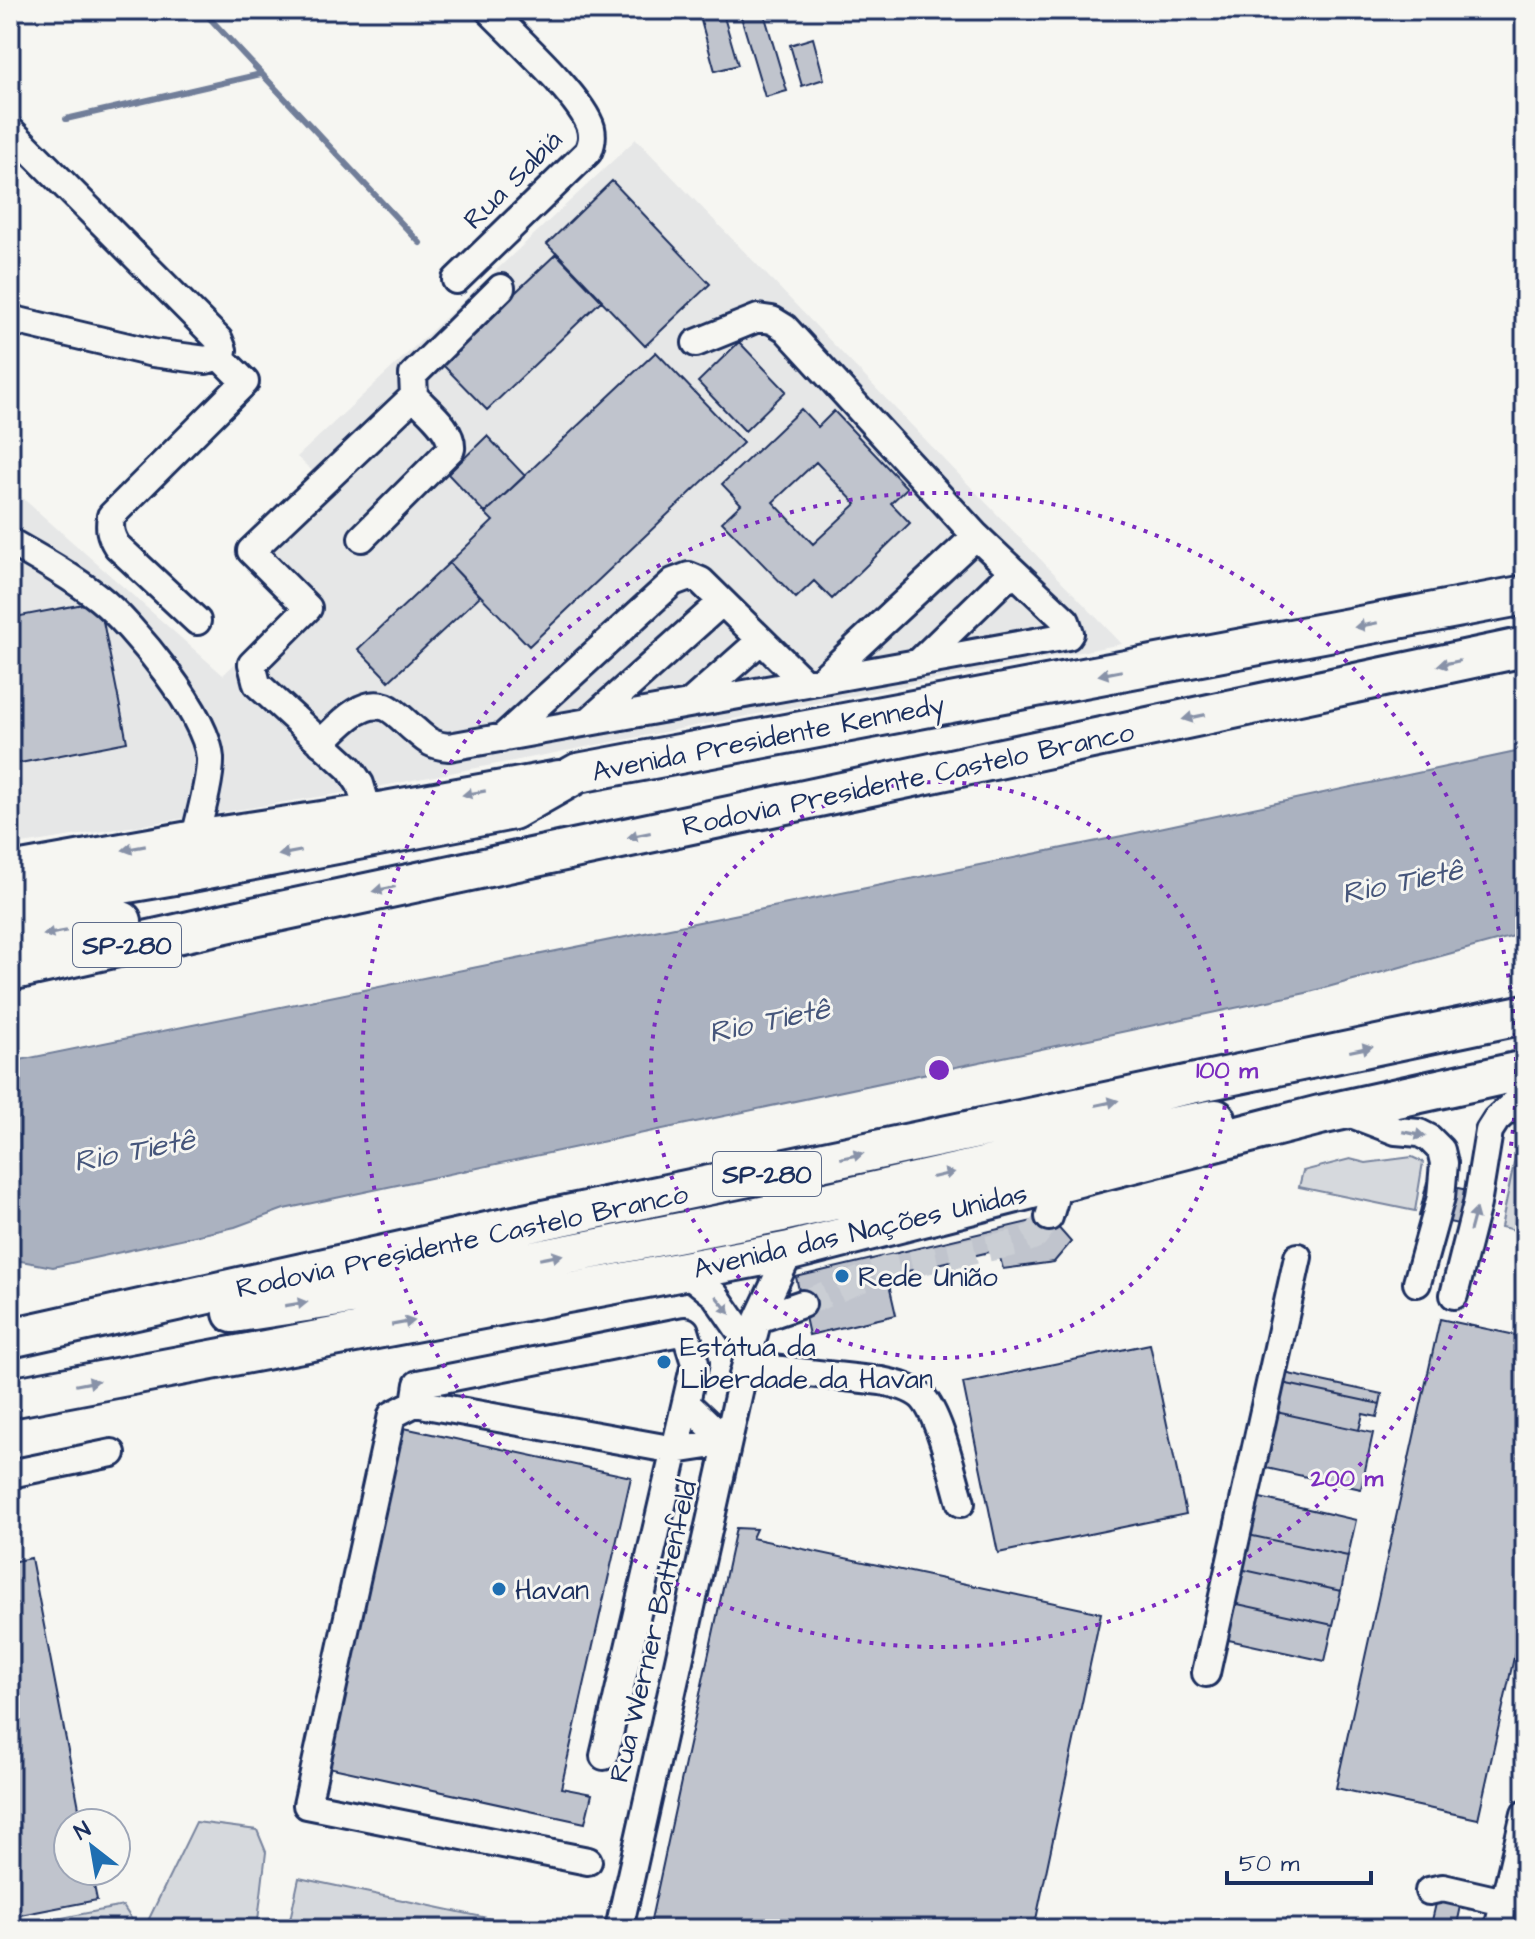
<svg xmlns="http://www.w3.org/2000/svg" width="1535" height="1939" font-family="'Architects Daughter',sans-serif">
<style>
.built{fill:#e6e7e7}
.green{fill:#d6d9dd;stroke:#78849e;stroke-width:2}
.water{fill:#abb2c0;stroke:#717e99;stroke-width:2}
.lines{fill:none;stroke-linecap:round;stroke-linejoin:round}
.stream{stroke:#717e99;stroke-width:6}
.building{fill:#c0c4cd;stroke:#1b2f5e;stroke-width:2;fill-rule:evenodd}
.minor-tunnel{stroke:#caced4;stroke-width:26;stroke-dasharray:26 13;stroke-linecap:butt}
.minor-casing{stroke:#1b2f5e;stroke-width:32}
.major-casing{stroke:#1b2f5e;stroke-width:38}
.highway-casing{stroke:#1b2f5e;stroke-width:44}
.minor{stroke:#f6f6f2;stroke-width:26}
.major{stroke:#f6f6f2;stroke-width:32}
.highway{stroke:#f6f6f2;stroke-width:38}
.oneway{fill:#8892a8}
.ring{fill:none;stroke:#7b2cbf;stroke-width:4;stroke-dasharray:4 8}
.poi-dot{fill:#1f6fb2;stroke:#f6f6f2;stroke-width:3}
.labels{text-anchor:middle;stroke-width:6;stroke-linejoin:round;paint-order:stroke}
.shield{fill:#f6f6f2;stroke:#5d6b8a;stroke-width:2}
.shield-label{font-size:26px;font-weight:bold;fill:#1b2f5e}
.street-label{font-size:28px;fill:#1b2f5e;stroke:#f6f6f2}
.poi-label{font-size:28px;fill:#1b2f5e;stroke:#f6f6f2;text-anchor:start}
.water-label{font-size:30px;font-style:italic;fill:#46567b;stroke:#f6f6f2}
.centre{fill:#7b2cbf;stroke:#f6f6f2;stroke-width:4}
.ring-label{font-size:24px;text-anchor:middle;font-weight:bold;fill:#7b2cbf;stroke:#f6f6f2;stroke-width:6;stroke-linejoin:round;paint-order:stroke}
</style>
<rect width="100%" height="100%" fill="#f6f6f2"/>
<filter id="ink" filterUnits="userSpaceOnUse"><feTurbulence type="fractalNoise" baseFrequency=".0125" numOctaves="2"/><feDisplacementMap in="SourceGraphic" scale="16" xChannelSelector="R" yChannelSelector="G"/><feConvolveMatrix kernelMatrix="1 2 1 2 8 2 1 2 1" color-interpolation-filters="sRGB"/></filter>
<g filter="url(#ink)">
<path class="built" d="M636 139 1122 644 362 790 10 846V487L223 675 292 610 233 553 317 475 297 457Z"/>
<path class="green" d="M1516 1153 1525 1155V1232L1501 1227Z
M1412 1157 1423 1162 1415 1211 1299 1187 1303 1171 1350 1159 1366 1163Z
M196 1822 257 1830 266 1852 257 1929H144Z
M299 1878 539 1929H288Z
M123 1906 138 1929H10V1928Z"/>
<path class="water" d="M1525 750V933L1306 993 284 1209 235 1227 53 1267 21 1261 10 1263V1062L1122 836Z"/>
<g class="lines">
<path class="stream" d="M202 10 420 243
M66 119 261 74"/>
</g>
<path class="building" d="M698 10H722L738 65 715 71Z
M739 10H763L787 91 765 97Z
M813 38 824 79 802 86 790 45Z
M612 181 710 284 645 346 547 244Z
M557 253 602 300 487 410 441 363Z
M739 342 786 391 745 431 698 382Z
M656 352 743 443 529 646 449 563 493 521 485 513Z
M801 409 818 427 834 411 907 488 891 503 910 523 832 599 814 581 796 598 722 522 741 504 722 484ZM816 462 856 504 813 544 773 502Z
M487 436 525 476 485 513 448 474Z
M449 563 480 596 389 681 358 649Z
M99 601 127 742 10 765V618Z
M1427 1182 1488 1194 1468 1226 1419 1216Z
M1049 1217 1071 1242 1054 1262 1003 1269 998 1250 887 1276 896 1315 809 1335 796 1277Z
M1440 1319 1525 1337V1608L1478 1819 1336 1788Z
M1150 1344 1186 1514 998 1553 963 1383Z
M1284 1373 1382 1394 1380 1404 1282 1383Z
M1282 1383 1380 1404 1377 1417 1363 1414 1359 1430 1276 1412Z
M1276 1412 1373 1433 1361 1489 1262 1467Z
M404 1428 631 1477 561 1788 592 1794 585 1823 328 1767Z
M1256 1497 1356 1520 1348 1556 1248 1535Z
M736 1528 756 1529 752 1538 1101 1613 1034 1929H649Z
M1248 1535 1348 1556 1341 1591 1240 1569Z
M31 1558 82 1823H68V1871H91L97 1900 10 1917V1562Z
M1240 1569 1341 1591 1333 1625 1233 1603Z
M1233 1603 1333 1625 1325 1661 1224 1639Z
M1438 1895 1463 1897 1456 1929H1430Z"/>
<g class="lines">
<path class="minor-tunnel" d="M802 1304 886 1269 1020 1242 1035 1236 1049 1217"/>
<g class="minor-casing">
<path id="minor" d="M10 130 219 340 223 350 219 356 206 360 153 353 10 319
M456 280 588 152C592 143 593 137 591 128 582 97 513 35 489 10
M362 538 451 449C453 429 426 410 414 396
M10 542C40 559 72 577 99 598 132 624 207 715 210 758 211 777 200 817 195 837
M197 621 117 546C110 535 109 528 111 516L245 382 219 356
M918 663 1012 572
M821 680 976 536
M690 703 761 640
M588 722 722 602
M502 738 673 582 689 576 701 581 805 683
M321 743C337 728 361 698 386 707 396 711 407 724 416 731 427 741 434 746 449 747L1068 636 1070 633 1066 621 976 536 785 328 772 320 758 318 696 343
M368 811 360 784 350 769 257 684 252 664 308 608 251 551 414 396 413 375 501 288
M1341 1110 1396 1131 1419 1133 1429 1138 1441 1150 1444 1163 1441 1197 1417 1283
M1049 1217 1054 1200 1053 1184
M685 1271 715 1295 751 1347
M1454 1295 1477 1204 1489 1131 1496 1120 1525 1093
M758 1319 802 1304
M746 1366 881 1381C895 1384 911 1387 922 1397 940 1415 953 1477 961 1503
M415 1403 418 1384 685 1331 695 1363 604 1756
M10 1474 112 1453
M1206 1673 1298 1257
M588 1861 307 1805 392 1415 415 1403 675 1450 727 1442 686 1403
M1429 1891 1443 1888 1504 1902
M619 1929 741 1383 758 1319 790 1251
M1498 1929 1525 1814"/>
</g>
<g class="major-casing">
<path id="major" d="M10 870 195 837 368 811 559 777"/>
</g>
<g class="highway-casing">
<path id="highway" d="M10 903 186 873 513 810 578 773 1525 595
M10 940 122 921
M10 971 244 919 1525 647
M233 1313 391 1289 782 1212 1116 1137 1216 1119
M10 1338 505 1228 1525 1014
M10 1398 790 1251 1320 1115 1525 1070"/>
</g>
<use href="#minor" class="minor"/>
<use href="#major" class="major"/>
<use href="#highway" class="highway"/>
</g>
<defs><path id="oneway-solid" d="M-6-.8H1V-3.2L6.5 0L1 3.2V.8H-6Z" transform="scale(2)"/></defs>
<g class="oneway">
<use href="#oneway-solid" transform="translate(1366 625) rotate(169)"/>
<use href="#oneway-solid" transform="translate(1449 663) rotate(168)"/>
<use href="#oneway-solid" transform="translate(1110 673) rotate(169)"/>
<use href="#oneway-solid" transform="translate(1194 717) rotate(168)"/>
<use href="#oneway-solid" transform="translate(474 793) rotate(170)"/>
<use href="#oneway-solid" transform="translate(639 835) rotate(168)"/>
<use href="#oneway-solid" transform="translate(134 848) rotate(170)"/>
<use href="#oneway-solid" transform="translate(290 853) rotate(169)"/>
<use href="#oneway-solid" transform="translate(384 889) rotate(168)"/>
<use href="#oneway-solid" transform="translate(55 933) rotate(170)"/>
<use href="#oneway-solid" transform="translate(1361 1049) rotate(-12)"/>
<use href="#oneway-solid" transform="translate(1107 1103) rotate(-12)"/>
<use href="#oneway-solid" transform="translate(1414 1134) rotate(12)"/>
<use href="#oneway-solid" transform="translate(852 1156) rotate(-12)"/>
<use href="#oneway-solid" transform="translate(943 1175) rotate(-13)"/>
<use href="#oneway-solid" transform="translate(1473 1220) rotate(-75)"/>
<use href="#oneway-solid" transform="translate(551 1257) rotate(-11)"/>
<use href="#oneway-solid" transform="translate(296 1304) rotate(-9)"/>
<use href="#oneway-solid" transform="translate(723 1305) rotate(51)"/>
<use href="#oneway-solid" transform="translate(403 1323) rotate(-10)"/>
<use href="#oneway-solid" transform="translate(87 1383) rotate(-11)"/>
</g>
</g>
<g class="ring">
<circle cx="939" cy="1070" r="288"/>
<circle cx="939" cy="1070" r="577"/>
</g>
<g class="poi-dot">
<circle cx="842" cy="1276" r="8"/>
<circle cx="664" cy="1362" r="8"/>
<circle cx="499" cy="1589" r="8"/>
</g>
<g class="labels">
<g class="shield">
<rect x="73" y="923" width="108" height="44" rx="6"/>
<rect x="713" y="1152" width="108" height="44" rx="6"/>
</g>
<g class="shield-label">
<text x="127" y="954">SP-280</text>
<text x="767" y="1183">SP-280</text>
</g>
<g class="street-label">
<text transform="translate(512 179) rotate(-45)" y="10">Rua Sabiá</text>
<text transform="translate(768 737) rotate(-11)" y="10">Avenida Presidente Kennedy</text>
<text transform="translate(908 778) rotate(-12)" y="10">Rodovia Presidente Castelo Branco</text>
<text transform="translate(860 1230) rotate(-13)" y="10">Avenida das Nações Unidas</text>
<text transform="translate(462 1240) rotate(-12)" y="10">Rodovia Presidente Castelo Branco</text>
<text transform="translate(652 1631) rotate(-77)" y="10">Rua Werner Battenfeld</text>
</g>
<g class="poi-label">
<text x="858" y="1286">Rede União</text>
<text x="680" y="1356">Estátua da<tspan x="680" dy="32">Liberdade da Havan</tspan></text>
<text x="515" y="1599">Havan</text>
</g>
<g class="water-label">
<text transform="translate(1402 881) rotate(-12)" y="10">Rio Tietê</text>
<text transform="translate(769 1020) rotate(-12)" y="10">Rio Tietê</text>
<text transform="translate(134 1150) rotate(-11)" y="10">Rio Tietê</text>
</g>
</g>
<circle cx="939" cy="1070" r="12" class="centre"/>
<g class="ring-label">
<text x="1227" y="1078">100 m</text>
<text x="1347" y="1486">200 m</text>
</g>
<rect width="1535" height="1939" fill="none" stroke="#f6f6f2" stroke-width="40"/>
<rect x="20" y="20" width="1495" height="1899" fill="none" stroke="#1b2f5e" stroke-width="3" filter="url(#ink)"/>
<g transform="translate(92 1847) rotate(329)"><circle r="38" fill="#f6f6f2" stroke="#9ea6b7" stroke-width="2"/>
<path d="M0-6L14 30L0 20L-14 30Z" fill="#1f6fb2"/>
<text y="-12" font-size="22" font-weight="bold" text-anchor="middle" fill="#1b2f5e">N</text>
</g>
<path d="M1227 1871v12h144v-12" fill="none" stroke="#1b2f5e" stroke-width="4"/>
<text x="1239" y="1871" font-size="24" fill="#1b2f5e" stroke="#f6f6f2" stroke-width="6" paint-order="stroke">50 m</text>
</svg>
